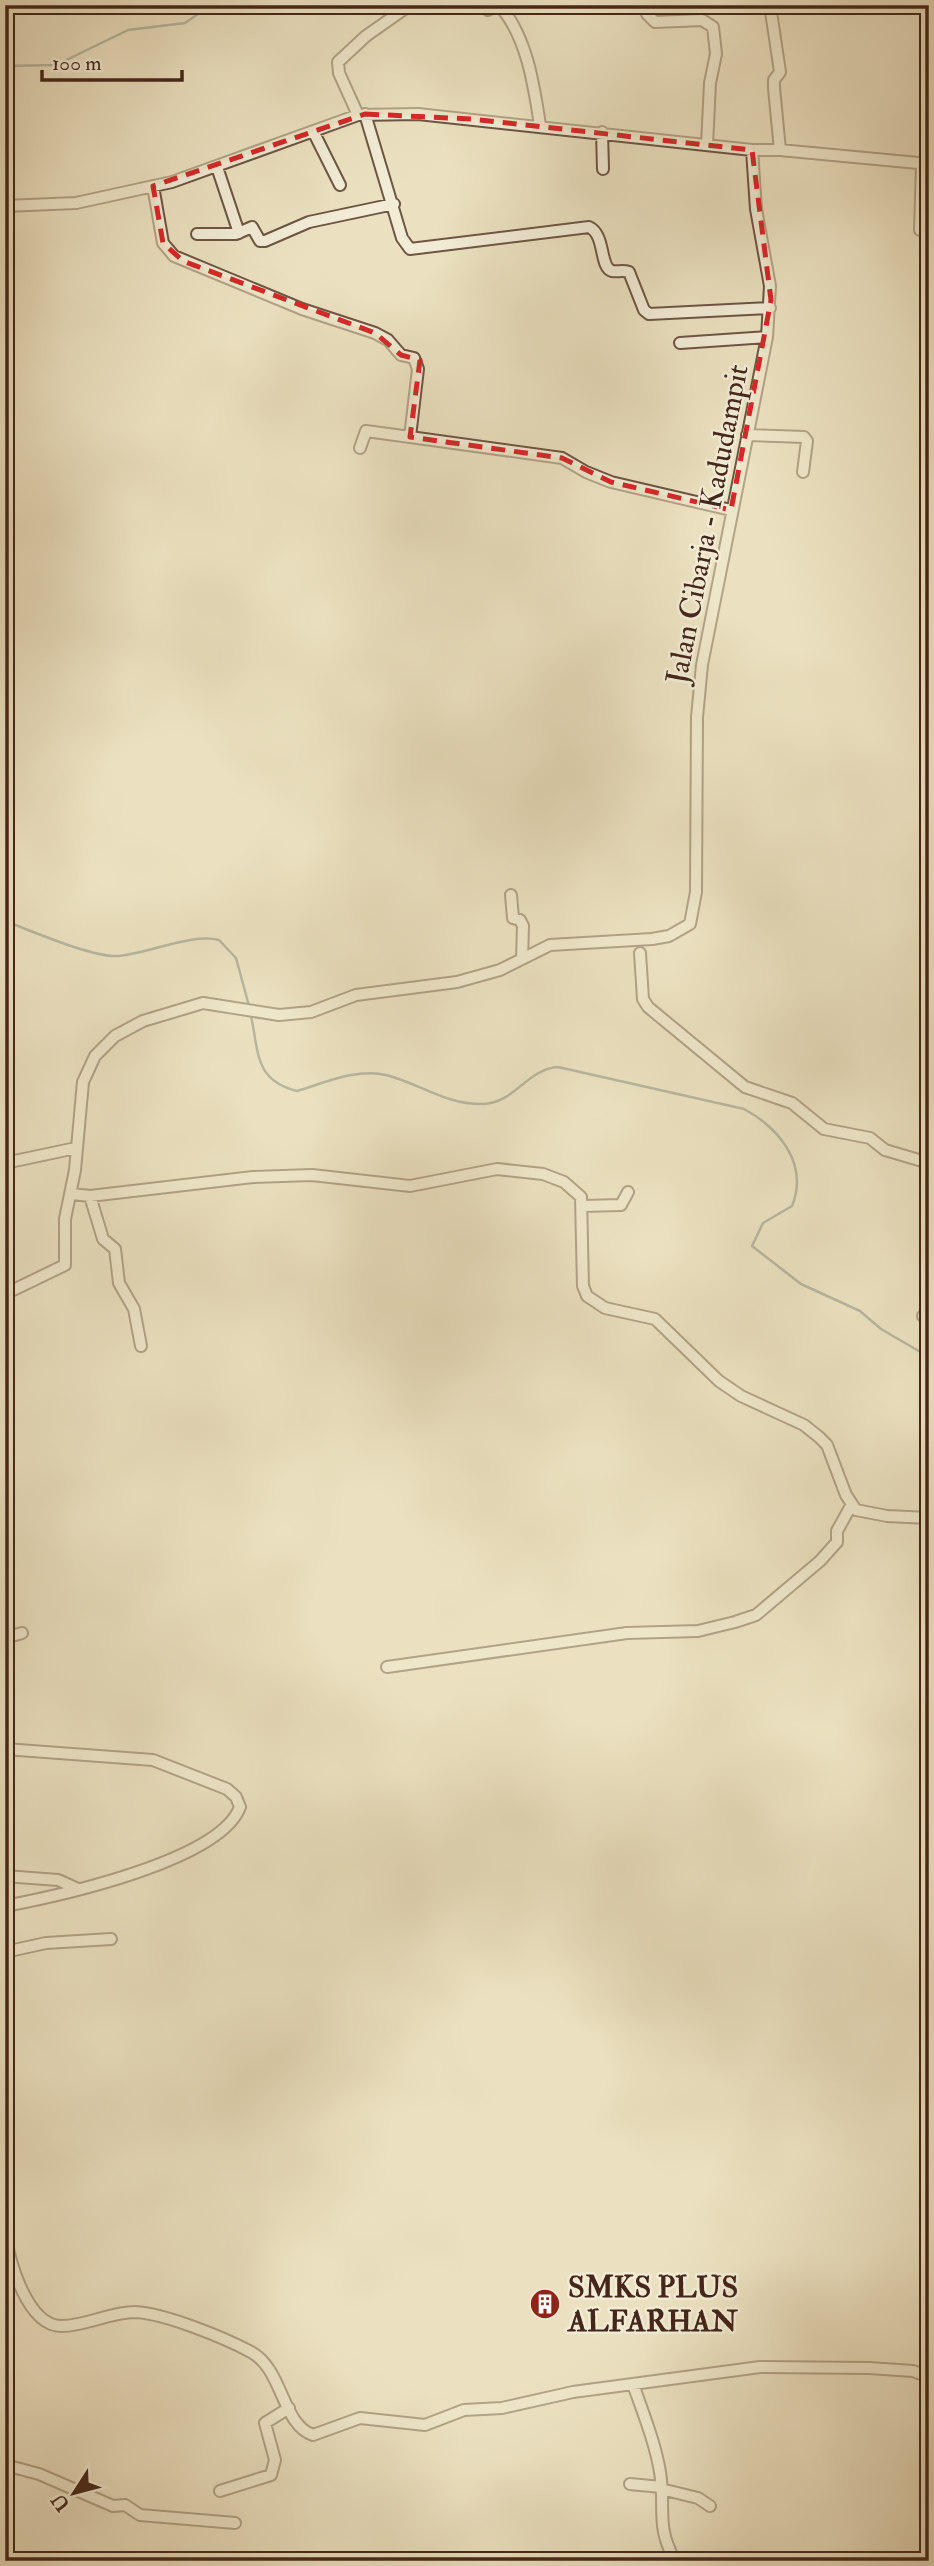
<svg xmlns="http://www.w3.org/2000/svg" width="934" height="2566" font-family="'IM FELL Double Pica',serif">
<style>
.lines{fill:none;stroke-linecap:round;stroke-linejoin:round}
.stream{stroke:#778079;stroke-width:2.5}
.minor-casing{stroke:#6e5544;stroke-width:14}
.minor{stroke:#f2ecd6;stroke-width:10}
.marked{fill:none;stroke:#d62828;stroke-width:5;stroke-dasharray:14 9;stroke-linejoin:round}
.labels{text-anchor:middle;stroke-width:5;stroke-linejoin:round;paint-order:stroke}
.street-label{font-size:30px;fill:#45261a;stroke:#f2ecd6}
.poi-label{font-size:30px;font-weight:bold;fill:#45261a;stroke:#f2ecd6;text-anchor:start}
</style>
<rect width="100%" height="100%" fill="#ebe1c0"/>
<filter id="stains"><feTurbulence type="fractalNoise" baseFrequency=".00286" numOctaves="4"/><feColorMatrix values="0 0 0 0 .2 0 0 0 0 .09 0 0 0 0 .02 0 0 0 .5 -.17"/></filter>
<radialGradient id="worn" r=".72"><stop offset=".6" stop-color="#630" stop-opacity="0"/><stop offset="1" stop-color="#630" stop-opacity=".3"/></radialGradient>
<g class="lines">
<path class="stream" d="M5 66 56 65 128 30 185 23 211 5
M5 921C32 931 93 958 119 956 149 953 193 933 219 940L236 958 249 1006
M251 1016C259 1052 254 1080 297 1091 324 1083 357 1068 386 1075 421 1084 446 1105 483 1104 515 1103 527 1069 558 1067L744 1109C779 1128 809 1164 792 1206L763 1223 752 1246 801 1284 860 1311 881 1329 929 1357"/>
<g class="minor-casing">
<path id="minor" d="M483 5 488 10 497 5
M499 5C527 36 534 86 540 125
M646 5 647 14 655 22 702 20 713 27 716 54 710 83 707 145
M770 5 780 72 774 80V88L780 150
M365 114 402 238 410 249 589 227C606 235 599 267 612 271 618 272 623 270 629 272L644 310 649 314 770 308
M358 115 339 73 338 62 366 36 410 5
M602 132 603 169
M314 133 340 185
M217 167 239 233
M153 186 163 243 174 256 302 309 375 333 388 340 401 355 414 358 418 369 410 437 562 458 586 472 611 482 731 510
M5 206 76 203 172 182 358 115 418 114 752 150H780L929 164
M920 230 922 164
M197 234H236L252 227 260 241H265L309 222 394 204
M680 343 767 337
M747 435 804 437 807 441 803 472
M360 448 366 431 410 437
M511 895 513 918 520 920 523 926 522 959
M640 953 643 999 648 1007 745 1087 792 1103 824 1129 870 1138 885 1150 929 1163
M5 1163 76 1148
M72 1194 90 1196 253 1177 312 1175 410 1186 497 1169 543 1174 564 1182 581 1197 583 1286 587 1296 605 1308 655 1319 719 1381 741 1396 804 1425 819 1437 827 1445 846 1495 856 1510 887 1516 929 1518
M90 1196 103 1239 115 1249 119 1283 134 1309 141 1346
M583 1206 621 1205 628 1192
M5 1294 65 1265V1219L75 1170 83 1082 95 1056 115 1036 143 1021 203 1003 279 1015 311 1012 356 995 457 982 500 970 550 945 652 939 669 936 690 924 696 892 697 717 702 665 767 337 770 286 756 209 752 150
M923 1316H929
M5 1638 22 1633
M387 1667 627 1633 698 1631 735 1622 756 1615 820 1561 837 1542V1531L852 1504
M5 1749 153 1760 227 1789 236 1797 240 1807C220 1861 58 1896 5 1906
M5 1876 58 1880 78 1889
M5 1952 46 1943 111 1939
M5 2232C8 2258 27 2327 62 2326 86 2326 110 2312 135 2312 164 2313 225 2338 251 2352 283 2369 282 2425 313 2435L360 2418 425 2425 464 2410 502 2408 573 2392 760 2367 869 2368 913 2371 929 2377
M633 2384C643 2413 655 2442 660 2472 666 2509 655 2524 675 2561
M5 2465 39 2474 113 2506 125 2505 140 2515 235 2523
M630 2484 661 2487
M661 2489 698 2498 710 2506
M220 2491 271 2475 275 2460 265 2423 289 2408"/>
</g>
<use href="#minor" class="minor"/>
</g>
<path d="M0 0H934V2566H0ZM365 114 471 119 752 150 771 300 731 510 611 482 562 458 410 437 420 360 401 355 375 333 183 261 163 243 153 186Z" fill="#ebe1c0" fill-opacity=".55" fill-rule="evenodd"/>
<path class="marked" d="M365 114 471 119 752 150 771 300 731 510 611 482 562 458 410 437 420 360 401 355 375 333 183 261 163 243 153 186Z"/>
<defs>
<g id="building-disc" transform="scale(1.575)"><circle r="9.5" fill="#8f2418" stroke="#f2ecd6"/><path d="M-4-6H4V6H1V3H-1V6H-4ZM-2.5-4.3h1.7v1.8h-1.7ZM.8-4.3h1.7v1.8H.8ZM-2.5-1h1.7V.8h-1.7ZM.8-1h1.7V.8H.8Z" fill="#fff"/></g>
</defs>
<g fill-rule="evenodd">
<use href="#building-disc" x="545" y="2304"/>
</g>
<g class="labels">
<g class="street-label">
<text transform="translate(707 524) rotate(-79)" y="10">Jalan Cibarja - Kadudampit</text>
</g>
<g class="poi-label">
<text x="568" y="2297">SMKS PLUS<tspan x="568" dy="34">ALFARHAN</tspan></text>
</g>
</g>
<rect width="934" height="2566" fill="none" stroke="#ebe1c0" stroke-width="28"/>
<rect x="7" y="7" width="920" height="2552" fill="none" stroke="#45261a" stroke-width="3.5"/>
<rect x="14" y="14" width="906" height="2538" fill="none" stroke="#45261a" stroke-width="2"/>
<g transform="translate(74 2493) rotate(234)" stroke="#f2ecd6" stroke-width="5" paint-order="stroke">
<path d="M0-5L12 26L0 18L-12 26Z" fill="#45261a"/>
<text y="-10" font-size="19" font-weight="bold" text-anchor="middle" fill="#45261a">U</text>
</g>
<path d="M42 70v10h140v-10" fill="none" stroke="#45261a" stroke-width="3.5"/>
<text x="52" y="70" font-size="21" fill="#45261a" stroke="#f2ecd6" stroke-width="5" paint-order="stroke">100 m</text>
<rect width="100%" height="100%" filter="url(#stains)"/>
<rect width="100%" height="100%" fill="url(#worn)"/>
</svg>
